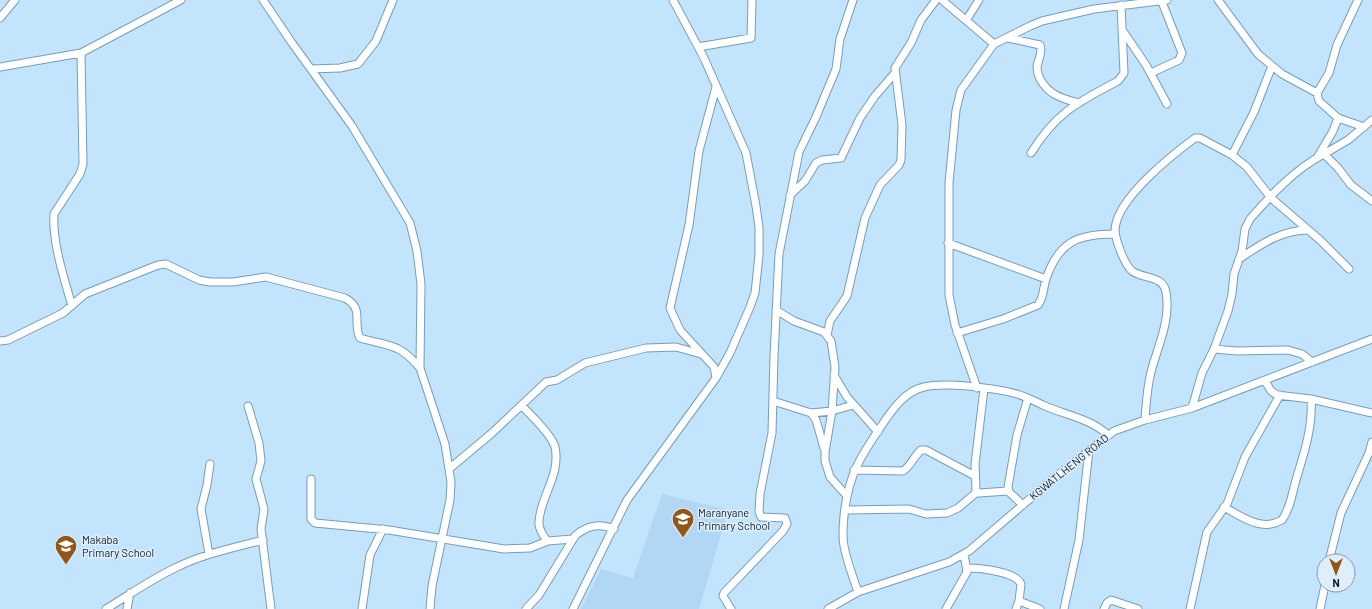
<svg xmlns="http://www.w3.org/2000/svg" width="1372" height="609" font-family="Barlow,sans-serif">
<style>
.built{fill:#b1d7f5}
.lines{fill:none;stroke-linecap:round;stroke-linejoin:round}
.minor-casing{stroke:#759dbb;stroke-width:9}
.minor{stroke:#fff;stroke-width:7}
.labels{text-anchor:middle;stroke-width:3;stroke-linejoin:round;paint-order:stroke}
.street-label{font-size:11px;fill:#0f1f2a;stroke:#deeefb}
.poi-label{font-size:11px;fill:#0f1f2a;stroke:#deeefb;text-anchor:start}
</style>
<rect width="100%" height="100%" fill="#c2e4fd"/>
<path class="built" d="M662 494 728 510 699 609H581L601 569 633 578Z"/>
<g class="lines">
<g class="minor-casing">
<path id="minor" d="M263 0 292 43 352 126 410 223 417 251 421 284 420 368 445 444 451 482 450 500 432 586 430 609
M942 0 994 44
M1218 0 1258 54 1282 74 1317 93
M0 18 15 0
M967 19 979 0
M1123 31 1146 65 1167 104
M1008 38 1040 45C1043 53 1038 59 1037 67 1037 71 1038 75 1040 79 1049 95 1061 98 1078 103
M698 47 751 38 752 0
M0 67 81 53 181 0
M311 69 340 68 358 64 376 41 393 0
M1151 73 1179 60 1182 53 1162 2
M1338 118 1364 127
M1031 153C1056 113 1076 103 1118 81L1124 73 1121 5
M1324 154 1348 140 1372 120
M1232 155 1254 112 1272 66
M1317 158 1333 131 1338 118 1319 101 1317 93 1329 73 1337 45 1358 0
M790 195 805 181 816 163 822 160 841 158 860 118 875 96 894 74
M948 243 1046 279
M1239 259C1260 245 1281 230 1308 230
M72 306C64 278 52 242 54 214L80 174 83 164 81 53
M776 310 794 321 824 332 831 341 835 367 832 411 825 452V461L830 477 846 495
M957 333 1003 319 1038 305C1044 297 1043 288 1046 279 1059 241 1078 234 1115 234
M827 335 830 321 847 296 865 218 880 185 899 165 901 160 902 125 895 68 911 43 921 20 936 0
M0 341 8 340 63 313 85 294 158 265 166 264 199 280 210 282H233L266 277 345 298C365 309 352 323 360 338 390 347 398 342 420 368
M1214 349 1237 351 1288 350 1302 354 1312 362
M834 375 847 397 878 432
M716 378 714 367 680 330 670 308 689 225 699 151 716 87
M1265 381 1271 391 1277 395 1311 399 1372 413
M977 388 955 325 949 295V183L956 110 961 90 994 44 1030 26 1042 21 1094 9 1167 0
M984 389 975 464 976 491 979 493 1008 491
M773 401 811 413 832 411 853 405
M248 406 259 443 261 461 256 479 264 509 261 529 271 609
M522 406C531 415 552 435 555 447 561 476 540 496 539 522 538 527 544 538 548 541L572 539
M1192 408 1202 373 1214 349 1228 311 1232 294 1234 274 1242 251 1245 229 1250 219C1271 195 1295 169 1324 154L1338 168 1351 185 1372 201
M811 413 816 420 824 448
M1145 420C1146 404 1147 388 1151 372 1158 345 1171 321 1166 292 1163 275 1143 279 1132 271 1126 266 1123 257 1120 250 1118 244 1115 237 1115 230 1116 199 1172 155 1195 138H1200L1232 155 1247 167 1271 198 1320 240 1349 269
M449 469 492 433 546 382 557 380 585 363 646 348 676 347 701 354
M854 470 903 471C911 466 914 456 921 450H926L975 476
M311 479V519L315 523 389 530 504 549 530 548 548 541
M1023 505 1009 492 1008 487 1017 435 1028 398
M1224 507C1242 517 1262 532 1282 520 1290 509 1292 494 1296 480 1304 453 1313 427 1311 399
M845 510 909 509 926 514 947 513 958 508 977 492
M209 554 201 509 207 485 210 464
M1329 561 1341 513 1369 453 1372 442
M968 568C981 568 1016 572 1021 584L1019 601 1040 609
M858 592C853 577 847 562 844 546 842 536 843 526 844 516 848 476 860 457 882 425 892 410 905 391 924 387 945 382 996 388 1017 394 1027 397 1036 402 1045 406 1066 415 1091 419 1108 435
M106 609C129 595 150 580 175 568 203 554 233 548 263 540
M127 609 130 593
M362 609 370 555 383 529
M526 609 539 595 575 536C587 525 600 523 614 529
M573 609 627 500 716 378 730 353 750 307 755 293 759 255V227L756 206 746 153 704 58 673 0
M731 609 723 596 724 593 783 531 787 524 785 518 761 517 759 512 760 494 772 433 774 356 779 254 799 152 816 117 836 69 840 39 853 0
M828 609 858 592 949 562 969 551 1053 479 1114 431 1145 420 1192 408 1372 339
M946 609 967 572 964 554
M1016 609 1019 601
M1064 609 1079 540 1089 450
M1104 609 1107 603 1111 600 1138 609
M1190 609 1207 532 1227 504 1245 457 1280 395
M1320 609 1325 585"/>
</g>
<use href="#minor" class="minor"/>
</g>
<defs>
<g id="school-pin" transform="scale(1.15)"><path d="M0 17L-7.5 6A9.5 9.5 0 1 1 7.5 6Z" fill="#925617" stroke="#deeefb"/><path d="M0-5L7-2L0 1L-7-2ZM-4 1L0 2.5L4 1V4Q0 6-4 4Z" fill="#fff"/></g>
</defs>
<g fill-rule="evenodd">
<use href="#school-pin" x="683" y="519"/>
<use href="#school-pin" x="66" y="546"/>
</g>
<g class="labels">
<g class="street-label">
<text transform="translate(1069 467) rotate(-39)" y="4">KGWATLHENG ROAD</text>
</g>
<g class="poi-label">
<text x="698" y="517">Maranyane<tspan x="698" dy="13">Primary School</tspan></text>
<text x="82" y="544">Makaba<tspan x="82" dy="13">Primary School</tspan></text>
</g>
</g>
<g transform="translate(1336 573) rotate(180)"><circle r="19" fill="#deeefb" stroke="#8b9ba7"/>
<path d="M0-3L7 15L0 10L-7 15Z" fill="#925617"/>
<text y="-6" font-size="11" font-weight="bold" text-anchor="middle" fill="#0f1f2a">N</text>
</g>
</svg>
